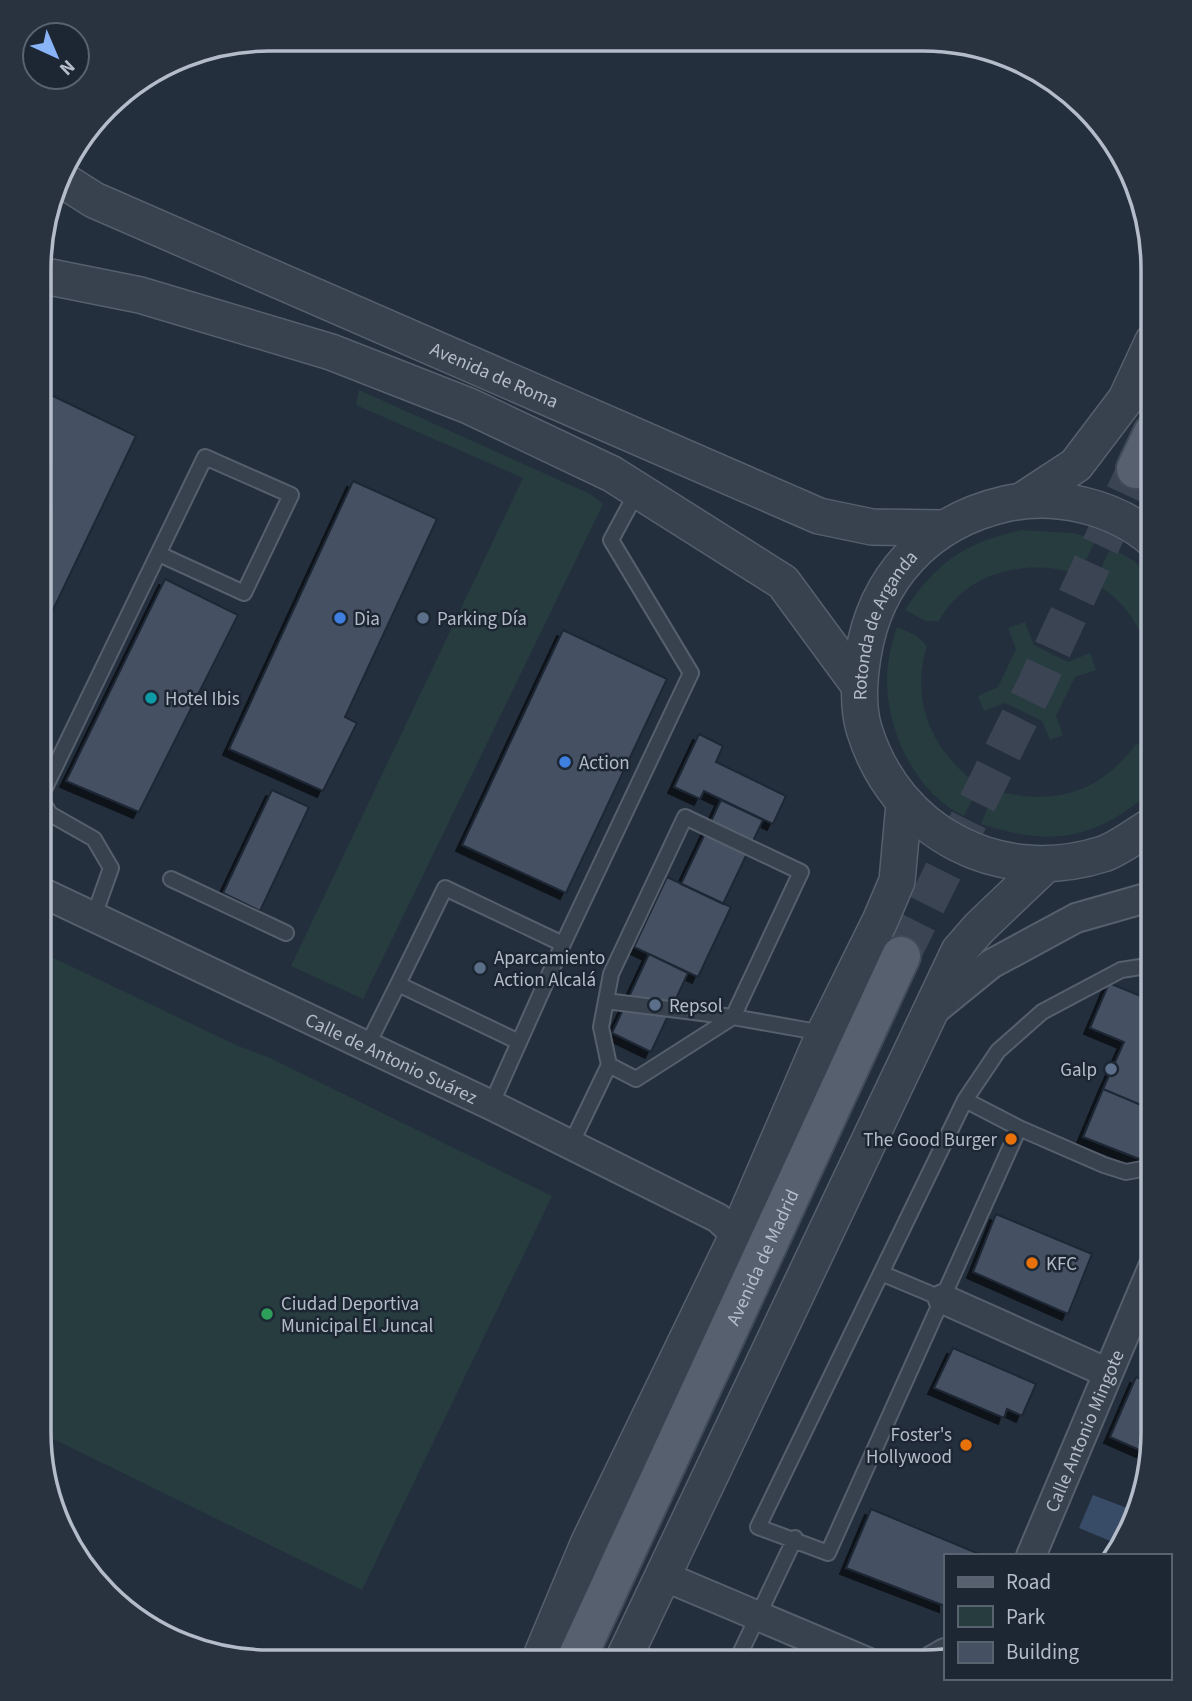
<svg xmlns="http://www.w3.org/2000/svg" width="1192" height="1701" font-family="'Source Sans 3',sans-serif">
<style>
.green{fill:#263c3f}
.water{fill:#394c67}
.building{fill:#455162;stroke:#1f2835;stroke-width:2;filter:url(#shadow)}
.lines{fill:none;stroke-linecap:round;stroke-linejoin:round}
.primary-tunnel{stroke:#3a4453;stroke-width:38;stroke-dasharray:38 19;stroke-linecap:butt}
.service-casing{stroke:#565f6c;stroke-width:18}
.minor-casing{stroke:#565f6c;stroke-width:32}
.tertiary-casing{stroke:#565f6c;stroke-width:38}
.primary-casing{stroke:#414a57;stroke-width:42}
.service{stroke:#38414e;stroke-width:14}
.minor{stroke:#38414e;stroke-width:28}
.tertiary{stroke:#38414e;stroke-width:35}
.primary{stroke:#56606e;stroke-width:38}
.shop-dot{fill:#3f7fe0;stroke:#1d2633;stroke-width:2.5}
.service-dot{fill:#5c6f8a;stroke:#1d2633;stroke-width:2.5}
.culture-dot{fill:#0f9aa8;stroke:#1d2633;stroke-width:2.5}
.food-dot{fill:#e8710a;stroke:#1d2633;stroke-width:2.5}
.leisure-dot{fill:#2e9e5b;stroke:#1d2633;stroke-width:2.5}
.labels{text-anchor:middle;stroke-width:5;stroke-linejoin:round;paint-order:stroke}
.street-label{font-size:19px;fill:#b4bcc9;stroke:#1d2633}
.poi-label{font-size:19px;fill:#b4bcc9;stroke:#1d2633;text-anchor:start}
.rim{fill:none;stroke:#b4bcc9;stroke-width:3.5}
</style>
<defs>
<filter id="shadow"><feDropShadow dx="-6" dy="6" stdDeviation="0" flood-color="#0009"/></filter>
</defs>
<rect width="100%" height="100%" fill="#242f3e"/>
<path class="green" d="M359 390 590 494 603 504 363 999 291 966 523 478 356 405Z
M1021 530 1073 533 1096 539 1087 558 1073 573C1024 558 964 574 939 621H926L905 610C937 561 965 543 1021 530Z
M1111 548 1134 561 1153 580V689C1151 647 1136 609 1099 586L1101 568Z
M1025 622 1034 645 1068 662 1090 653 1096 670 1075 677 1056 716 1063 735 1050 740 1042 721 1005 703 984 711 978 696 998 687 1016 649 1008 628Z
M897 627 917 636 927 646C910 698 931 750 975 782L972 800 964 816C917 794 889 735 887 686 886 665 891 646 897 627Z
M1136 744 1153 748V790C1095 840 1053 847 981 824L988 806 1000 792C1058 805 1100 792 1136 744Z
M39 951 238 1046 270 1058 552 1196 362 1590 39 1432Z"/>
<path class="water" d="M1093 1495 1132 1510 1120 1545 1079 1528Z"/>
<path class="building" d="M51 395 136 436 40 637V417Z
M353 481 437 519 345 717 357 723 323 791 229 749Z
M165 579 238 615 139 812 66 781Z
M563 630 667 679 566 893 462 845Z
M699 734 723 746 716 762 786 796 773 824 704 791 700 799 674 787Z
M272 790 309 807 260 911 223 893Z
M721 800 763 820 723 904 681 884Z
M667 877 731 907 698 977 634 947Z
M649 954 688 973 651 1052 612 1033Z
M1109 983 1153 1001V1083L1143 1106 1103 1089 1124 1042 1090 1028Z
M1103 1089 1153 1110V1152L1142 1160 1083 1137Z
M996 1214 1092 1254 1068 1314 973 1272Z
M953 1348 1036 1384 1022 1416 1007 1409 1004 1418 934 1388Z
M1136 1377 1153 1384 1151 1455 1110 1437Z
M871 1509 984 1556H945V1606L846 1568Z"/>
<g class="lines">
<path class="primary-tunnel" d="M901 956 1035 687 1136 469"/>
<g class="service-casing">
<path id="service" d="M40 798 205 457 291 495 244 593 159 554
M40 798 50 814 94 839 111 868 94 916
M171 879 286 933
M563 944 691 673 611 540 638 490
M606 1001 733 1017 801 872 685 817 611 974 601 1027 609 1065
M367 1046 398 984
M965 1100 998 1051 1042 1012 1121 970 1153 965
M491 1105 563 944 445 888 398 984 519 1042
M1019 1128 828 1553 758 1527 965 1100 1019 1128 1104 1165 1126 1172 1147 1168 1153 1158
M571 1144 609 1065 636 1079 733 1017 823 1033
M881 1273 943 1299
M736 1662 795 1538"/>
</g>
<g class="minor-casing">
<g id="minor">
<path id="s1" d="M39 891 491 1105 718 1218 737 1236"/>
<path d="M932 1012 991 964 1076 918 1153 896"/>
<path d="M943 1299 1108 1373"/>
<path id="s2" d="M1031 1556 1153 1267"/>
<path d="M661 1575 867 1662"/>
<path d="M933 1660 945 1653"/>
</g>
</g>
<g class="tertiary-casing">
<g id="tertiary">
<path id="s3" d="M61 179 94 200 819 516 872 527 942 528"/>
<path d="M40 275 140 295 331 352 469 406 612 474 783 582 858 684"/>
<path d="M1023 500 1076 465 1126 399 1153 341"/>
<path id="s4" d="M1153 825C1137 834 1120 848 1103 854 999 887 896 833 864 729 857 705 859 680 863 656 875 578 927 522 1005 504 1055 493 1114 506 1153 540"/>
<path d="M539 1661 588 1544 737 1236 824 1034 880 921 897 881 904 804"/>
<path d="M622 1662 959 951 979 928 1045 865"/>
</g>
</g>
<g class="primary-casing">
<g id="primary">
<path d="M1136 469 1153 433"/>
<path id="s5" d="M575 1662 901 956"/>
</g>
</g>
<use href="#service" class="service"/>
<use href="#minor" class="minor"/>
<use href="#tertiary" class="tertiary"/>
<use href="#primary" class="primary"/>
</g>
<g class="shop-dot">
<circle cx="340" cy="618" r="7"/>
<circle cx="565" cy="762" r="7"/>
</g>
<g class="service-dot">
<circle cx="423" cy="618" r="7"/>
<circle cx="480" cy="968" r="7"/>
<circle cx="655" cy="1005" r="7"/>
<circle cx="1111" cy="1069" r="7"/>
</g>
<circle class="culture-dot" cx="151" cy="698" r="7"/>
<g class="food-dot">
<circle cx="1011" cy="1139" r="7"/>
<circle cx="1032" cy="1263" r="7"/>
<circle cx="966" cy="1445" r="7"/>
</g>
<circle class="leisure-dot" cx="267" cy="1314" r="7"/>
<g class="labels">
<g class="street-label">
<text dy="7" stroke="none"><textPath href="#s3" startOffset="476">Avenida de Roma</textPath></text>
<text dy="7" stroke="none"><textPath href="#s4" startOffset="469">Rotonda de Arganda</textPath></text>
<text dy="7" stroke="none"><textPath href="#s1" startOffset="390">Calle de Antonio Suárez</textPath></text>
<text dy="7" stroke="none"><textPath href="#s5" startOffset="446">Avenida de Madrid</textPath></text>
<text dy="7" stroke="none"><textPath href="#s2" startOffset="136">Calle Antonio Mingote</textPath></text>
</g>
<g class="poi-label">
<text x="354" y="625">Dia</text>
<text x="437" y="625">Parking Día</text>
<text x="165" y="705">Hotel Ibis</text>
<text x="579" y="769">Action</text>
<text x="494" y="964">Aparcamiento<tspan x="494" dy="22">Action Alcalá</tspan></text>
<text x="669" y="1012">Repsol</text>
<text x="1097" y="1076" text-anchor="end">Galp</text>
<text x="997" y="1146" text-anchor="end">The Good Burger</text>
<text x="1046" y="1270">KFC</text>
<text x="281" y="1310">Ciudad Deportiva<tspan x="281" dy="22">Municipal El Juncal</tspan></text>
<text x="952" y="1441" text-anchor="end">Foster's<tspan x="952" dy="22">Hollywood</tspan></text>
</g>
</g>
<path d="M0 0H1192V1701H0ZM269 51H923A218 218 0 0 1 1141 269V1432A218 218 0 0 1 923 1650H269A218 218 0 0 1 51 1432V269A218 218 0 0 1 269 51Z" fill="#29323f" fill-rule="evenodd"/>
<path class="rim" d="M269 51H923A218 218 0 0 1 1141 269V1432A218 218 0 0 1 923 1650H269A218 218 0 0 1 51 1432V269A218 218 0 0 1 269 51Z"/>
<rect x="944" y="1554" width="228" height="126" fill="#1d2633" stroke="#59626f" stroke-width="2"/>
<rect x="958" y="1577" width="35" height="10" fill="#56606e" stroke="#59626f" stroke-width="2"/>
<text x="1006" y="1589" font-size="21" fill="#b4bcc9">Road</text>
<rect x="958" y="1606" width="35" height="21" fill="#263c3f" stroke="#59626f" stroke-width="2"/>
<text x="1006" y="1624" font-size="21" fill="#b4bcc9">Park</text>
<rect x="958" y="1642" width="35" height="21" fill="#455162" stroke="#59626f" stroke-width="2"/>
<text x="1006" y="1659" font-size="21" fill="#b4bcc9">Building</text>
<g transform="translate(56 56) rotate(136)"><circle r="33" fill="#1d2633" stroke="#59626f" stroke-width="2"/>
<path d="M0-5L12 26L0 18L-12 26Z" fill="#8ab4f8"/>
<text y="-10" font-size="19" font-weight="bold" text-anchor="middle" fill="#b4bcc9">N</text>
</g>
</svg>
